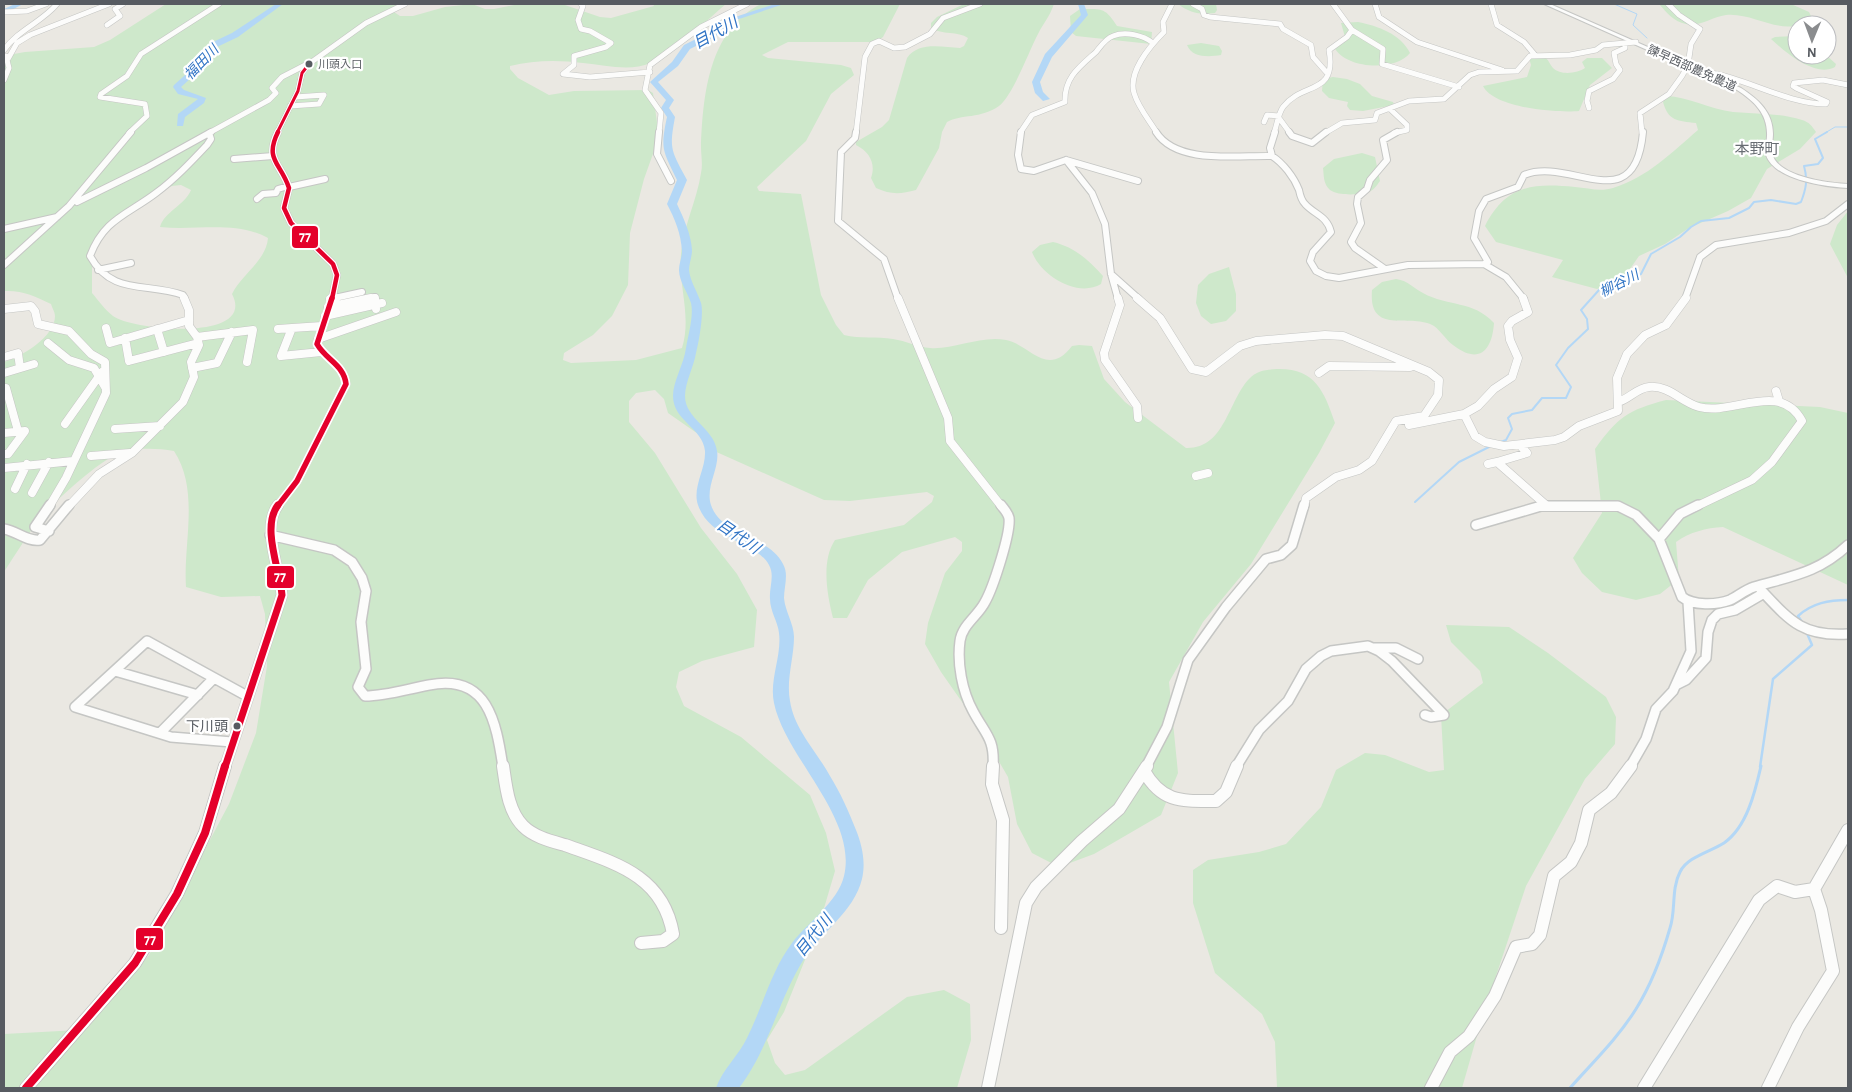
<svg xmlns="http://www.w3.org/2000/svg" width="1852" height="1092" font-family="'Alegreya Sans','Noto Sans JP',sans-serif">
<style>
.green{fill:#cee8cb;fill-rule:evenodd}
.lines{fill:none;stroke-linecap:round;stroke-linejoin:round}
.stream-far3{stroke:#b3d7f6;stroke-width:1}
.stream-far2{stroke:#b3d7f6;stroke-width:2}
.stream-far1{stroke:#b3d7f6;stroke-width:2.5}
.stream{stroke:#b3d7f6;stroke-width:3}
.river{fill:#b3d7f6;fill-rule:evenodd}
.minor-far4-casing{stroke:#c5c6c4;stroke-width:6}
.minor-far3-casing{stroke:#c5c6c4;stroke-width:8}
.minor-far2-casing{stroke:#c5c6c4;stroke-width:9}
.minor-far1-casing{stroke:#c5c6c4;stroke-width:12}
.minor-casing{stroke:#c5c6c4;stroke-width:14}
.tertiary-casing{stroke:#c5c6c4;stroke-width:2}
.minor-far4{stroke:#fcfcfb;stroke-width:5}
.minor-far3{stroke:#fcfcfb;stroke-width:6}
.minor-far2{stroke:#fcfcfb;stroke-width:8}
.minor-far1{stroke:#fcfcfb;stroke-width:9}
.minor{stroke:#fcfcfb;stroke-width:12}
.tertiary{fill:#fcfcfb;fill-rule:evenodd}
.bus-1-far4-casing{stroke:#fff;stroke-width:5}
.bus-1-far3-casing{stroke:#fff;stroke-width:7}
.bus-1-far2-casing{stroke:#fff;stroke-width:9}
.bus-1-far1-casing{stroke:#fff;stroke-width:11}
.bus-1-casing{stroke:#fff;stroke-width:12}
.bus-1-far4{stroke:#e4002b;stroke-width:3}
.bus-1-far3{stroke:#e4002b;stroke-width:4.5}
.bus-1-far2{stroke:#e4002b;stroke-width:5.5}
.bus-1-far1{stroke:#e4002b;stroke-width:7}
.bus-1{stroke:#e4002b;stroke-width:8}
.bus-dot{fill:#575b61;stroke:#fff;stroke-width:2}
.labels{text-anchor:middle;stroke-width:4.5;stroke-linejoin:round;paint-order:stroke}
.far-bus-label{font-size:11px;fill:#575b61;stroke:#fff;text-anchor:start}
.far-street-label{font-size:12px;fill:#575b61;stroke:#fff}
.far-water-label{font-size:14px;font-style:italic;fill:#3074c5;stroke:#fff}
.bus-label{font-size:14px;fill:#575b61;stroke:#fff;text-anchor:end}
.far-quarter-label{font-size:15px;fill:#686d73;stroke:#fff}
.water-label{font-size:16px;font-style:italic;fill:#3074c5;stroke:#fff}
.line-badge{stroke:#fff;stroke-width:2}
.badge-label{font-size:14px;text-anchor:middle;font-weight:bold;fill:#fff}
</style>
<rect width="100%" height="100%" fill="#eae8e2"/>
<path class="green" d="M166 4H400L394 12 400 16H413L445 7 472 4 485 9H494L519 4H562L600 17 611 18 654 6 653 4H726C704 22 677 52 651 63 629 72 606 65 583 63 559 60 534 60 510 66V69L518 78 549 95 574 91 648 90 653 93 659 137 644 179 630 233 628 285 612 316 593 335 564 353 563 360 571 363 636 360 682 348C692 316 678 286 681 254 683 227 697 200 701 173 703 165 701 155 701 147 703 94 709 30 761 4H900L883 37 876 42H788L762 55 768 58 841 65 851 68 854 75 831 94 806 141 757 187 759 191 801 194 821 295 836 325 844 335C860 339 877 336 893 339 906 341 918 347 930 348 953 350 981 335 1006 340 1029 344 1047 379 1072 346L1079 345 1092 346 1104 379 1125 402 1186 448C1225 449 1228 401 1249 379 1257 370 1266 370 1277 369 1315 368 1324 391 1335 423L1319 453 1251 564 1203 622 1169 682 1178 773 1161 815 1094 854 1059 867 1032 853 1017 824 1008 777 976 722 941 672 925 644 928 623 945 573 962 551V542L955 537 902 552 868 580 847 618H833C827 594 821 561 835 540L904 525 932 502 934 496 927 492 850 501 824 500 712 450 701 436 668 413 664 399 655 390 636 393 629 401V422L655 453 701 528 737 574 757 610 754 647 702 661 679 672 676 687 684 706 741 737 810 795 826 833 835 871 819 925 784 1012 767 1040 775 1063 785 1075 805 1070 907 997 944 990 970 1004 971 1040 957 1088H4V1034L79 1030 102 1011 149 955 229 804 256 733 267 666 265 614 260 596 221 597 186 587C183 543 200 491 174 451 154 448 132 447 113 456 94 466 52 503 38 521 26 537 15 555 4 572V362C21 357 55 337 55 316 55 312 52 308 51 304 35 296 22 290 4 291V65L14 54 25 52 94 47 110 40ZM181 185 191 190C185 205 164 212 160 227 196 231 235 220 268 238 266 261 242 274 232 294 257 342 134 331 113 316 105 310 99 301 92 293V250C116 222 141 187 181 185Z
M964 4H1054C1049 18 1044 22 1038 34 1029 51 1013 95 999 106 981 119 961 114 947 122L942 132 939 148 916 190C901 194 891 195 876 188L871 178C876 164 870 152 856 145V142L882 127 889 120 907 58C918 41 943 47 960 48L964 46 968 38C958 31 942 35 931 28V23L937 17Z
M1178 4H1216L1217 10 1215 13C1200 15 1190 13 1178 4Z
M1659 4H1791L1809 12 1812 18C1784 40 1756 12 1726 15 1711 17 1701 27 1686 24 1673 21 1667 13 1659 4Z
M1080 9C1102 9 1105 7 1117 26L1152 32 1151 44 1076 36 1071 32 1070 16Z
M1358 22C1378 26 1401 34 1410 53 1395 72 1345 69 1334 47L1345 37 1341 23Z
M1797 36V55H1826L1836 64 1835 67C1815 78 1785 52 1771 39L1775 37Z
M1201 43 1219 46 1222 51 1221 55C1209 57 1192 58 1187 45Z
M1537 56 1546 58C1549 61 1551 66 1553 68 1561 76 1578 73 1585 68L1582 62 1587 58H1602L1612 68 1590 85 1579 111C1556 113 1494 108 1483 86L1527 77 1531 65 1529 58Z
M1333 77 1347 79 1360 84 1372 96 1393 102 1394 105 1363 111 1350 110 1347 106 1348 102 1329 98 1322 91 1323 79Z
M1666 96C1689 97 1710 109 1733 112 1756 114 1780 113 1802 120 1809 122 1812 126 1816 132L1800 149 1767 169 1751 198 1728 211 1689 228 1665 244 1639 256 1623 279 1597 289 1552 277 1563 260 1496 242 1485 226C1506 185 1532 183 1575 187 1588 188 1600 192 1613 188 1648 177 1671 153 1698 130L1696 123C1678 121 1668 121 1663 102Z
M1362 153 1375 157 1380 181C1377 185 1374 190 1369 192 1360 195 1338 196 1330 190 1323 184 1324 175 1323 168L1334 159Z
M1848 211V278L1830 244 1837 225Z
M1053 242C1074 247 1088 259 1103 276L1101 284C1078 298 1041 276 1032 252L1040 245Z
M1229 267 1236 294V311L1226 321 1211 324 1201 316 1196 303 1198 285 1209 274Z
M1396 279C1409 281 1413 288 1423 293 1448 307 1473 300 1494 323 1492 351 1479 365 1453 345 1446 340 1441 331 1434 326 1411 312 1368 337 1372 290L1382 282Z
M1666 400 1820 407 1848 413V585L1723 527C1706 528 1690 532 1676 542L1679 579 1660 594 1636 600 1602 592 1582 573 1573 558 1602 513 1595 449C1618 417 1628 410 1666 400Z
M1446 625 1509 627 1548 653 1606 697 1616 717 1615 744 1585 779 1526 886 1483 1015 1462 1088H1277L1275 1042 1262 1014 1215 973 1193 903V870L1208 860 1259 852 1286 844 1321 807 1336 770 1365 753 1385 755 1429 772 1444 770 1441 715 1483 683 1480 671 1451 642Z"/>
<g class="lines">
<path class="stream-far3" d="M1614 4 1637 14 1633 25 1647 38
M1825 133 1835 127H1848"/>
<path class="stream-far2" d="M1498 443 1506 440 1512 429 1508 418 1512 414 1532 410 1542 398H1566L1571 387 1556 365 1568 348 1588 329 1587 319 1581 310 1599 290 1641 274 1651 254 1680 237 1691 227 1701 221 1729 218 1749 208 1754 202 1771 200 1796 204 1801 202C1806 189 1808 180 1804 166L1818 164 1823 158 1815 139 1827 132
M1415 502 1459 462 1491 446"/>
<path class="stream-far1" d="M1802 622 1798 616C1812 603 1829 600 1848 600
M1760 767 1773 679 1812 645 1806 631"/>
<path class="stream" d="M1570 1088C1593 1062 1618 1038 1636 1009 1651 985 1662 956 1670 928 1676 911 1671 889 1680 872 1687 857 1710 852 1724 843 1747 827 1755 792 1761 766"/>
<path class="river" d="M15 4H23L4 14V9Z
M276 4H283L238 37 219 46 207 56 200 70 181 87 184 90 206 98 204 103 185 117 183 126H177L178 114 198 99 178 94 173 87 174 85 194 67 201 53 213 42 232 33Z
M775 4H784L730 22 716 36 690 49 678 66 658 82 674 100 669 108 675 117C669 150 671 150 687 180L677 204C684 219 691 234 692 250 692 257 689 264 689 270 690 281 698 293 701 303 704 313 699 341 696 353 694 366 685 382 685 396 685 419 714 428 717 451 720 468 705 487 711 505 721 536 769 535 783 564 789 574 784 587 784 598 785 611 794 624 794 637 794 658 786 680 790 701 794 729 817 752 830 776 840 792 849 812 856 830 862 845 866 862 862 879 854 912 821 932 804 959 778 1000 769 1049 739 1088H716C722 1070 739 1055 747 1038 763 1006 771 971 792 943 808 922 838 902 844 876 858 818 785 757 774 703 769 680 782 656 779 633 778 622 770 611 770 599 769 588 775 575 769 565 757 542 710 540 698 505 692 487 706 469 705 451 703 428 673 421 673 396 673 381 684 364 686 348 688 335 694 316 691 303 688 293 679 281 679 270 679 264 682 257 682 251 681 234 675 219 667 204L677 180C663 150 660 150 667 117L661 108 666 100 650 82 672 62 684 45 710 32 726 20Z
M1078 4H1084L1088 15 1052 57 1040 82 1043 92 1050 99 1043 101 1035 93 1032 82 1045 54 1081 15Z"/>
<g class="minor-far4-casing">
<path id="minor-far4" d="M581 4 583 6 578 20 581 29 590 31 611 43 606 47 574 56V65L563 74 590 77 650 72
M1193 4 1202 9 1204 15 1210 17 1280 24 1283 29 1311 45 1313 57 1328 74
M1333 4 1352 30 1383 49 1382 64 1459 87
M1375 4 1379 17 1417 42 1502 70
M1491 4 1497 25 1524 42 1535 55
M4 12 27 11 46 4
M107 25 120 16 115 9 123 4
M4 50C18 30 42 22 57 4
M8 59 17 43 30 35 109 4
M1705 72C1745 77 1786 104 1826 104L1827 102 1796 88 1793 86 1794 83 1823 80 1848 85
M4 80 9 68 6 56
M290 106 319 104 324 95 295 97
M1589 108 1587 101 1589 91 1613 79 1620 70 1616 64 1614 53 1625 48V44
M1390 109 1407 125V130L1394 133
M1279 118 1290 133
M1264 122 1267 115 1279 116
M129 133 147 116 145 104 100 97 101 94 127 76 141 54 219 4
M209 133 269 100 276 93 272 88 282 77 313 61 366 23 405 4
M277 133 298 91 302 73 309 64
M659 133 661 113 645 90 650 65 701 27 747 4
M856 133 865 57 872 44 879 41 894 48 905 47 930 34 943 18 980 4
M1020 133 1032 115 1065 102C1064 78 1079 67 1096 52 1101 46 1105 39 1113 36 1125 31 1143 35 1153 43
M1157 133C1149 120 1138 107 1134 93 1128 72 1150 46 1164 32L1163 22 1172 4
M1274 133C1277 125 1278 114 1283 107 1303 81 1337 96 1329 50L1347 37 1352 30
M1325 133 1342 123 1375 120 1377 113 1409 101 1444 99 1470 75 1479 72 1517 71 1530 56 1570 55 1596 50 1603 45 1636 42
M1642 133 1640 113 1669 94 1682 76 1688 65 1691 44 1700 29 1679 15 1668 4"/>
</g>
<g class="minor-far3-casing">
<path id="minor-far3" d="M278 132C264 160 281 163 289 188L284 208 291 223 333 264 337 275 332 299
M659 132 657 154 671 181
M856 132 855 138 841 152 838 221 884 259 898 299
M1021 132 1018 155 1021 169 1034 171 1066 160 1138 181
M1156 132C1177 165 1238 155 1272 156 1283 163 1294 177 1299 190 1300 195 1301 200 1305 204 1315 215 1327 216 1331 232L1313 252 1310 261 1316 271 1326 276 1339 278 1408 265 1484 264 1506 277 1524 299
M1289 132 1292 136 1312 143 1326 132
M1272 156 1270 148 1275 132
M234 159 273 156
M1066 160 1092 193 1105 224 1111 274 1118 299
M289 187 325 179
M257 199 263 194 276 193 278 189 288 186
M77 202 146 168 211 132
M4 229 57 217
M1484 264 1488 262 1474 238 1479 211 1486 199 1518 187 1524 175C1570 156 1635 221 1643 132
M4 265 69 206 131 132
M1385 269 1355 248 1351 242 1361 223 1357 204 1358 197 1367 189 1370 180 1387 160 1383 140 1397 132
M98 270 131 263
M1111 274 1139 299
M185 299 183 295C146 282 112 296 90 256 104 219 127 215 156 193 175 179 191 162 207 145L211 139 209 133
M330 299 362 292
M366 299 375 297V299
M1685 299 1700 257 1716 245 1789 233 1826 221 1848 204"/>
</g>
<g class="minor-far2-casing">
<path id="minor-far2" d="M375 298 376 309
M898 298 948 418 950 441 1002 507
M1118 298 1120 305 1104 353 1105 360 1137 406 1138 418
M1137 298 1160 318 1192 369 1206 372 1240 346 1256 341 1325 335 1343 336 1429 372 1439 380 1438 395 1424 416 1396 421 1372 461 1359 470 1336 477 1306 498 1304 507
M330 299 336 298
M328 307 371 298
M4 309 31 306 35 311 38 324 69 331 91 354 105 362 106 393 66 478 49 507
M325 316 382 303
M106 328 110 343 189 320
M157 329 164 352
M278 329 292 328
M197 337 253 330 247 362
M125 338 129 361 198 343
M318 339 396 312
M48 343 69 360 94 368 105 387
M321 352 281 356 292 328 322 326
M4 357 18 353 20 368
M192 368 217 363 232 332
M4 373 34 364
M1319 373 1329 366 1410 367
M4 388H6L18 431
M1776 391 1779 401
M1618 402C1629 399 1637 388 1649 387 1669 385 1681 402 1699 407 1733 416 1780 380 1802 421L1772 462 1752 480 1695 507
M1464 414 1475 436 1485 442 1504 446 1555 440 1564 437 1579 426 1618 411 1617 378 1627 354 1645 335 1666 325 1686 298
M65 424 102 372
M1409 425 1464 414 1478 406 1494 389 1512 377 1518 358 1510 340 1508 326 1512 321 1528 312 1523 298
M115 429 160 426
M4 433 25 431 8 454H4
M91 456 130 453
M1497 462 1527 453 1520 445
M1488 464 1497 462 1547 506
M4 468 73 461
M1196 476 1208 473
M15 489 27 464
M32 493 49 462
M68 507 99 474 132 453 183 402 194 377 191 362 199 345 197 337 189 326V310L184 298
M277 507 297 481 346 384C344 365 326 360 317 344L332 298
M1538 507H1619"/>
</g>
<g class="minor-far1-casing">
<path id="minor-far1" d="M1476 525 1541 506H1618L1636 515 1659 539 1682 597C1693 606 1717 605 1730 600 1738 596 1745 590 1754 587 1792 576 1818 573 1848 545
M4 529C17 531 27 542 40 540L69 505
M49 531 35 527 50 505
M270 535 334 550 352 562 362 578 366 591 361 622 366 669 358 687 365 696C387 696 407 689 429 685 488 673 496 722 503 767
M1659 539 1680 514 1698 505
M1761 590C1790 621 1803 637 1848 634
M1373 648H1396L1418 659
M115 671 198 695
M1676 685 1686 680 1706 658 1708 632 1712 620 1718 614 1735 610 1764 593
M160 733 214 678
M232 742 171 737 75 707 147 641 247 696
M225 767 282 595C280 570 261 527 278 505
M993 767C995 738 985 734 973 711 962 691 957 663 960 641 962 625 978 616 985 602 993 588 1011 533 1009 518 1008 513 1004 509 1001 505
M1146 767 1167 727 1188 660 1226 607 1266 559 1281 555 1292 545 1304 505
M1236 767 1259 730 1288 701 1306 669 1321 656 1331 651 1368 646 1379 651 1392 661 1444 715 1431 717 1425 715
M1630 767 1646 739 1656 709 1673 691 1691 651 1688 602"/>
</g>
<g class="minor-casing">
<path id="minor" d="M503 766C506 786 508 811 523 826 534 837 551 841 565 845 615 863 663 875 673 934L663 941 641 943
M993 766 992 784 1003 820 1001 928
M1144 771C1162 803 1182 801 1216 801L1226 792 1237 766
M26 1088 135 963 177 894 205 833 225 766
M988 1088 1026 903 1036 887 1082 841 1119 809 1147 766
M1431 1088 1450 1052 1469 1036 1495 996 1516 947 1532 944 1540 935 1554 876 1571 862 1581 843 1589 810 1611 793 1631 766
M1644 1088 1759 900 1777 886 1795 892 1814 889
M1768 1088 1798 1027 1833 971 1821 910 1814 889 1848 830"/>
</g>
<g class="tertiary-casing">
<path id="tertiary" d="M1544 4H1550L1741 88C1758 99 1773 112 1773 134 1773 140 1771 147 1772 153 1777 177 1829 183 1848 184V188C1826 187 1774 180 1766 155 1764 149 1767 142 1767 136 1768 114 1754 101 1737 90Z"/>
</g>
<use href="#minor-far4" class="minor-far4"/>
<use href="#minor-far3" class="minor-far3"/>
<use href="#minor-far2" class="minor-far2"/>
<use href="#minor-far1" class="minor-far1"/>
<use href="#minor" class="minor"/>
<use href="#tertiary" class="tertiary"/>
<g class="bus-1-far4-casing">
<path id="bus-1-far4" d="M277 133 298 91 302 73 309 64"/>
</g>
<g class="bus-1-far3-casing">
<path id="bus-1-far3" d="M278 132C264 160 281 163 289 188L284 208 291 223 333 264 337 275 332 299"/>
</g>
<g class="bus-1-far2-casing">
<path id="bus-1-far2" d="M277 507 297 481 346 384C344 365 326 360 317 344L332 298"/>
</g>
<g class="bus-1-far1-casing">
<path id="bus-1-far1" d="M225 767 282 595C280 570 261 527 278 505"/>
</g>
<g class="bus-1-casing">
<path id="bus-1" d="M26 1088 135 963 177 894 205 833 225 766"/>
</g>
<use href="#bus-1-far4" class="bus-1-far4"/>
<use href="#bus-1-far3" class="bus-1-far3"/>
<use href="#bus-1-far2" class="bus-1-far2"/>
<use href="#bus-1-far1" class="bus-1-far1"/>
<use href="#bus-1" class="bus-1"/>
</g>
<g class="bus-dot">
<circle cx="309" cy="64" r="4.5"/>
<circle cx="237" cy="726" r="4.5"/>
</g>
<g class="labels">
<g class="far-bus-label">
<text x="318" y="68">川頭入口</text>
</g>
<g class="far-street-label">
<text transform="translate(1692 68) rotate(24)" y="4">諫早西部農免農道</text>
</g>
<g class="far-water-label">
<text transform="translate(201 62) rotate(-46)" y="5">福田川</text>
<text transform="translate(1619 283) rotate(-27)" y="5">柳谷川</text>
</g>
<g class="bus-label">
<text x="228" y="731">下川頭</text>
</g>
<g class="far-quarter-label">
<text x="1757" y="154">本野町</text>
</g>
<g class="water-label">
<text transform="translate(715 32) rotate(-29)" y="6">目代川</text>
<text transform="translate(739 536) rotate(34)" y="6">目代川</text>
<text transform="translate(813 935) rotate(-51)" y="6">目代川</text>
</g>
</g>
<g class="line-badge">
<rect x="291" y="225" width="28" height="24" rx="5" fill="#e4002b"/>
<rect x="266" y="565" width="29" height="24" rx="5" fill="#e4002b"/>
<rect x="135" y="927" width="29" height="24" rx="5" fill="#e4002b"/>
</g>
<g class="badge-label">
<text x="305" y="241">77</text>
<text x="280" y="581">77</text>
<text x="150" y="944">77</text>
</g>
<rect width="1852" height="1092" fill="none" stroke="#575b61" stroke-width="10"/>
<g transform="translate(1812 40) rotate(181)"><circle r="24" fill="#ffffff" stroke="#bcbdc0"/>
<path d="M0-4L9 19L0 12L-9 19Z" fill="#8a8c8e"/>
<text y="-8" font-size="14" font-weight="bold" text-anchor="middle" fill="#575b61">N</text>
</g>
</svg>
